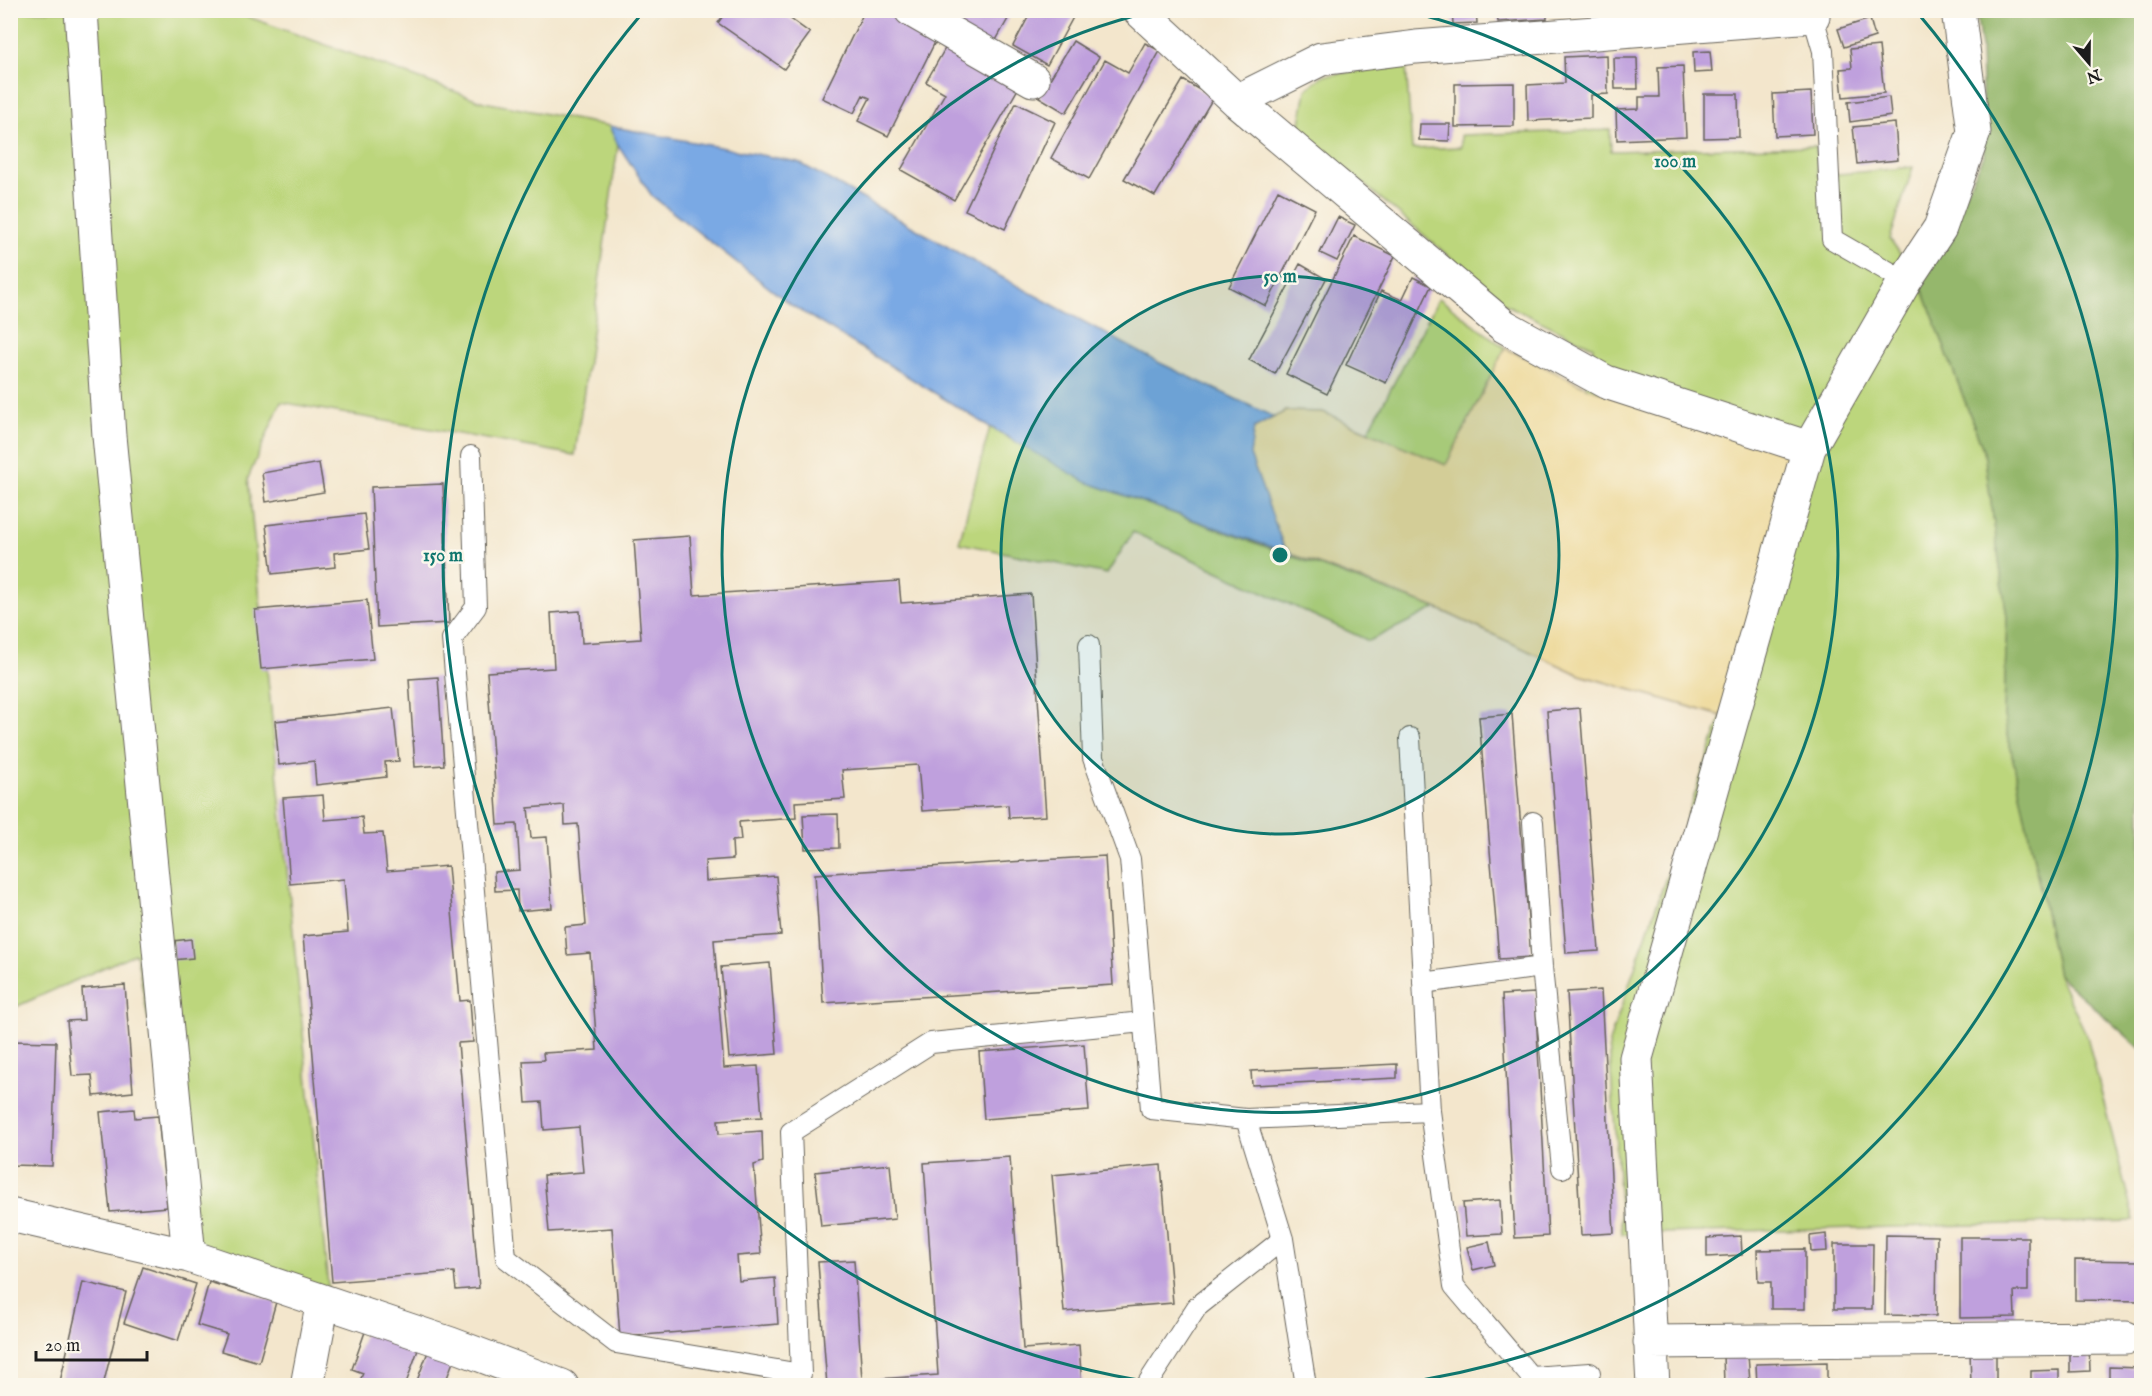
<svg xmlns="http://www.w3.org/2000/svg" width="2152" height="1396" font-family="'IM FELL English',serif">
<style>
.green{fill:#bcd67c;stroke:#6c794c;stroke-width:1.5}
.forest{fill:#95b76c;stroke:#586a44;stroke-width:1.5}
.sand{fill:#eeda9e;stroke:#857b5d;stroke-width:1.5}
.water{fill:#7aa9e4;stroke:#4b6280;stroke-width:1.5}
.building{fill:#bfa0dd}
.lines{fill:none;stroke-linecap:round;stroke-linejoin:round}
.lane-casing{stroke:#67635a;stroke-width:22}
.street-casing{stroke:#67635a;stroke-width:35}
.lane{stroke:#fff;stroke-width:20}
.street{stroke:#fff;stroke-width:33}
.ring{fill:none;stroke:#0f766e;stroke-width:3}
.centre{fill:#0f766e;stroke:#fbf7ec;stroke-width:3}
.ring-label{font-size:18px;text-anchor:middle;font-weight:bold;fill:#0f766e;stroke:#fbf7ec;stroke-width:5;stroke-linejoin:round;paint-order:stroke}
</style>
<rect width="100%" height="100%" fill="#fbf7ec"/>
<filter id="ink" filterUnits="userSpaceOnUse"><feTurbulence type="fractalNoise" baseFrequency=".0167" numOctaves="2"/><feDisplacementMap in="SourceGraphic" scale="12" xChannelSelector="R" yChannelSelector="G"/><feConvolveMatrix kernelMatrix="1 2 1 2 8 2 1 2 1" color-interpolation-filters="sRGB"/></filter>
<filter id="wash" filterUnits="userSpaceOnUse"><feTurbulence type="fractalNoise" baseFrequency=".008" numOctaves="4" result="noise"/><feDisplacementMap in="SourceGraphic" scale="24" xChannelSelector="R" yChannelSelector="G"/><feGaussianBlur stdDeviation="1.35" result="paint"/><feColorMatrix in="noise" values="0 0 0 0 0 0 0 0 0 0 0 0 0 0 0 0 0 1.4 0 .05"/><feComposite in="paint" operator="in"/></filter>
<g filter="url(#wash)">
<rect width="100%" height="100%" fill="#f3e6cc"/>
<path class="green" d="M10 11H232L484 102 609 126 618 145 575 455 281 402 248 478 329 1295 189 1238 136 953 11 1009Z
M1406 65 1412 149 1461 147V135L1610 130 1611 151 1816 146 1818 176 1913 167 1890 239 1920 282 1984 452 2007 617 2004 716 2058 975 2087 1036 2134 1221 1622 1234 1609 1042 1722 716 1586 387 1593 347 1505 304 1299 129 1306 90 1322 76Z
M1439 298 1505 348 1446 466 1368 432Z
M990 427 1086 482 1436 608 1369 641 1133 532 1107 574 959 543Z"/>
<path class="forest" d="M1976 11H2141V1049L2058 975 2004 716 2007 617 1984 452 1920 282 1984 156 1981 47Z"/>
<path class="sand" d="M1505 348 1586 387 1793 455 1722 716 1580 675 1436 608 1294 555 1283 545 1250 455 1253 428 1286 411 1323 412 1446 465Z"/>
<path class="water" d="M609 126 798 162 994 273 1158 362 1274 417 1254 428 1250 455 1283 545 1294 555 1086 482 990 427 791 305 652 196 618 145Z"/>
<g id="blocks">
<path class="building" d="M727 10H778L810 33 784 69 718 23Z
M865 10H893L939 34 888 136 858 121 870 98 863 95 854 113 822 98Z
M965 10H1013L991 49 955 29Z
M1032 10H1077L1047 65 1013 46Z
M1452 10H1476L1477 23 1453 24Z
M1486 10H1547V19L1498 22 1497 14 1486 15Z
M1619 10H1651V12L1619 14Z
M1870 19 1875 37 1844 47 1838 29Z
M1073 41 1099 57 1066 113 1039 97Z
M1145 43 1160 51 1089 179 1051 158 1105 60 1128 73Z
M947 45 1019 87 954 200 901 170 945 93 926 82Z
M1879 46 1884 93 1843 97 1840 69 1852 68 1850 49Z
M1710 51 1712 72 1694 73 1693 52Z
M1607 55 1608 94 1591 95V118L1528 121 1527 85 1565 83 1564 57Z
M1614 58H1637L1638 89H1615Z
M1683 66 1686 137 1617 140 1616 110 1639 109V97H1659L1658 67Z
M1183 80 1213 98 1155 196 1124 179Z
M1514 83V126L1455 127V84Z
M1811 92 1813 134 1775 136 1773 94Z
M1704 94H1738L1739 137 1704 138Z
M1889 97 1891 116 1850 122 1848 102Z
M1016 103 1055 122 1005 229 965 210Z
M1895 123 1898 160 1857 164 1853 127Z
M1420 124H1450L1449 141 1419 140Z
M1278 190 1315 209 1266 306 1229 287Z
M1338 217 1355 225 1337 261 1320 253Z
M1354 236 1395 256 1327 394 1286 374Z
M1300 264 1326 279 1275 374 1249 360Z
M1413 277 1431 286 1386 383 1346 365 1381 291 1402 300Z
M319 463 324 492 266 502 262 473Z
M443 484 449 623 377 627 371 487Z
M364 514 369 549 334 553 335 567 272 574 266 525Z
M690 536 694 595 899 581 901 603 1031 594 1046 816 1009 818 1008 805 922 811 918 765 842 770 845 799 795 802 796 818 739 822 741 840 732 841 733 859 705 861 706 881 776 876 781 935 714 940 724 1068 758 1066 762 1117 718 1120 719 1134 762 1131 763 1162 754 1165 761 1254 737 1256 739 1281 775 1278 778 1324 620 1337 612 1228 549 1232 544 1175 583 1172 579 1127 544 1130 542 1102 526 1103 523 1061 544 1060 543 1053 597 1050 590 953 567 955 565 927 586 925 578 824 565 825 564 805 528 808 531 838 547 837 552 908 518 911 517 890 495 891 494 872 520 870 517 824 498 825 487 672 554 668 551 613 580 611 582 643 641 639 634 540Z
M367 600 373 659 261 669 255 610Z
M438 677 444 765 415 767 409 679Z
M393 708 399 761 385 762 386 777 316 785 314 761 279 765 275 721Z
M1580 708 1599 951 1566 953 1547 711Z
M1512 714 1531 957 1499 959 1479 717Z
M323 795 325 820 362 817 364 834 383 833 387 871 448 866 460 1001 470 1000 473 1042 458 1043 479 1288 456 1290 454 1272 332 1282 303 936 348 932 344 879 290 884 283 798Z
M838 814 839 848 805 849 803 815Z
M1105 856 1113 985 823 1003 815 874Z
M191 939 193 958 173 960 172 941Z
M770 963 777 1054 729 1058 721 967Z
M125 985 133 1092 94 1096 92 1075 72 1076 67 1021 84 1020 82 989Z
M1601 990 1614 1233 1581 1235 1567 992Z
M1535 993 1548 1236 1515 1238 1502 995Z
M10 1041 56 1042 52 1166 10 1165Z
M1084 1044 1089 1111 984 1119 979 1052Z
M1397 1064V1078L1252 1085 1251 1071Z
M134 1109 135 1118 158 1116 167 1207 110 1212 100 1112Z
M1010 1157 1023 1349 1079 1345 1082 1386H827L818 1262 854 1260 862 1380 938 1375 924 1163Z
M890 1164 895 1219 821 1226 815 1172Z
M1161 1165 1173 1303 1064 1312 1052 1175Z
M1500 1200 1502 1234 1466 1236 1463 1203Z
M1826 1234 1827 1251 1811 1252 1810 1236Z
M1886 1235 1937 1236 1936 1316 1885 1315Z
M1741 1236 1742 1255 1707 1257V1238Z
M1960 1237H2028V1291H2014L2015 1317 1960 1318Z
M1489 1242 1494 1265 1473 1270 1467 1247Z
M1834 1244H1873L1872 1309H1834Z
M1805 1249V1309H1771V1282H1758L1757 1250Z
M2075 1260 2142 1261V1301L2075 1300Z
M143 1267 196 1284 178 1341 124 1323Z
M83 1282 126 1292 103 1386H59Z
M209 1282 276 1302 259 1362 221 1351 227 1334 197 1325Z
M366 1329 419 1347 405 1386H358L363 1373 352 1369Z
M2089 1346 2090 1371 2070 1372V1348Z
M429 1349 454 1359 444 1386H415Z
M1970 1350H1996V1386H1971Z
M1748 1354 1750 1383 1724 1384 1723 1355Z
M1827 1362V1386H1757L1756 1364Z
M2109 1367 2142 1368V1386H2109Z
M2059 1370V1382H2086L2087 1386H2031V1371Z"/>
</g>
</g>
<g filter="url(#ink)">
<use href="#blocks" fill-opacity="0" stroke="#67635a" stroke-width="1.5"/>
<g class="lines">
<g class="lane-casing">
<path id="lane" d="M1811 10 1823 51 1832 239 1905 281
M471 456 476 607 452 639 506 1258 616 1343 801 1374 791 1132 931 1043 1143 1022
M1089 645 1093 758 1130 859 1151 1109 1246 1119
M1410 738 1430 1111
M1533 822 1542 967 1562 1168
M1423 983 1542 967
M1146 1386 1197 1307 1283 1239
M1306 1386 1283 1239 1246 1119 1430 1111 1454 1286 1531 1377 1590 1373"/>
</g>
<g class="street-casing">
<path id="street" d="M81 10 109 436 189 1256
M911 10 1033 80
M1139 10 1237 101 1504 326 1606 382 1809 448
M1237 101 1321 59 1416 47 1813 16
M10 1215 189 1256 451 1344 562 1386
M1650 1342 2126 1338
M307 1386 323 1301
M1653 1386 1636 1058 1809 448 1905 281 1940 228 1974 132 1958 10"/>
</g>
<use href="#lane" class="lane"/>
<use href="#street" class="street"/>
</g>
</g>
<circle cx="1280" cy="555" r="279" fill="#0f766e" fill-opacity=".12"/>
<g class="ring">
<circle cx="1280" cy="555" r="279"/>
<path d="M1406 11A558 558 0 1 1 1154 11"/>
<path d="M1171 1385A837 837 0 0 1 644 11M1916 11A837 837 0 0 1 1389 1385"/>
</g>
<circle cx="1280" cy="555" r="9" class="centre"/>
<g class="ring-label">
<text x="1675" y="167">100 m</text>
<text x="1280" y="282">50 m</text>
<text x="443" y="561">150 m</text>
</g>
<rect width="2152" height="1396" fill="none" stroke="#fbf7ec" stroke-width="36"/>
<g transform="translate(2089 63) rotate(160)" stroke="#fbf7ec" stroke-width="4.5" paint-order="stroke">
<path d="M0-4.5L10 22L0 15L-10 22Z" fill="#1c1c1c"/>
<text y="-9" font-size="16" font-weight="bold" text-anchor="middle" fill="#1c1c1c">N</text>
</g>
<path d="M36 1351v9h111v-9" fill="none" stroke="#1c1c1c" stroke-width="3"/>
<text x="45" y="1351" font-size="18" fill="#1c1c1c" stroke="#fbf7ec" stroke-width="4.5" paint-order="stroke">20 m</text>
</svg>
